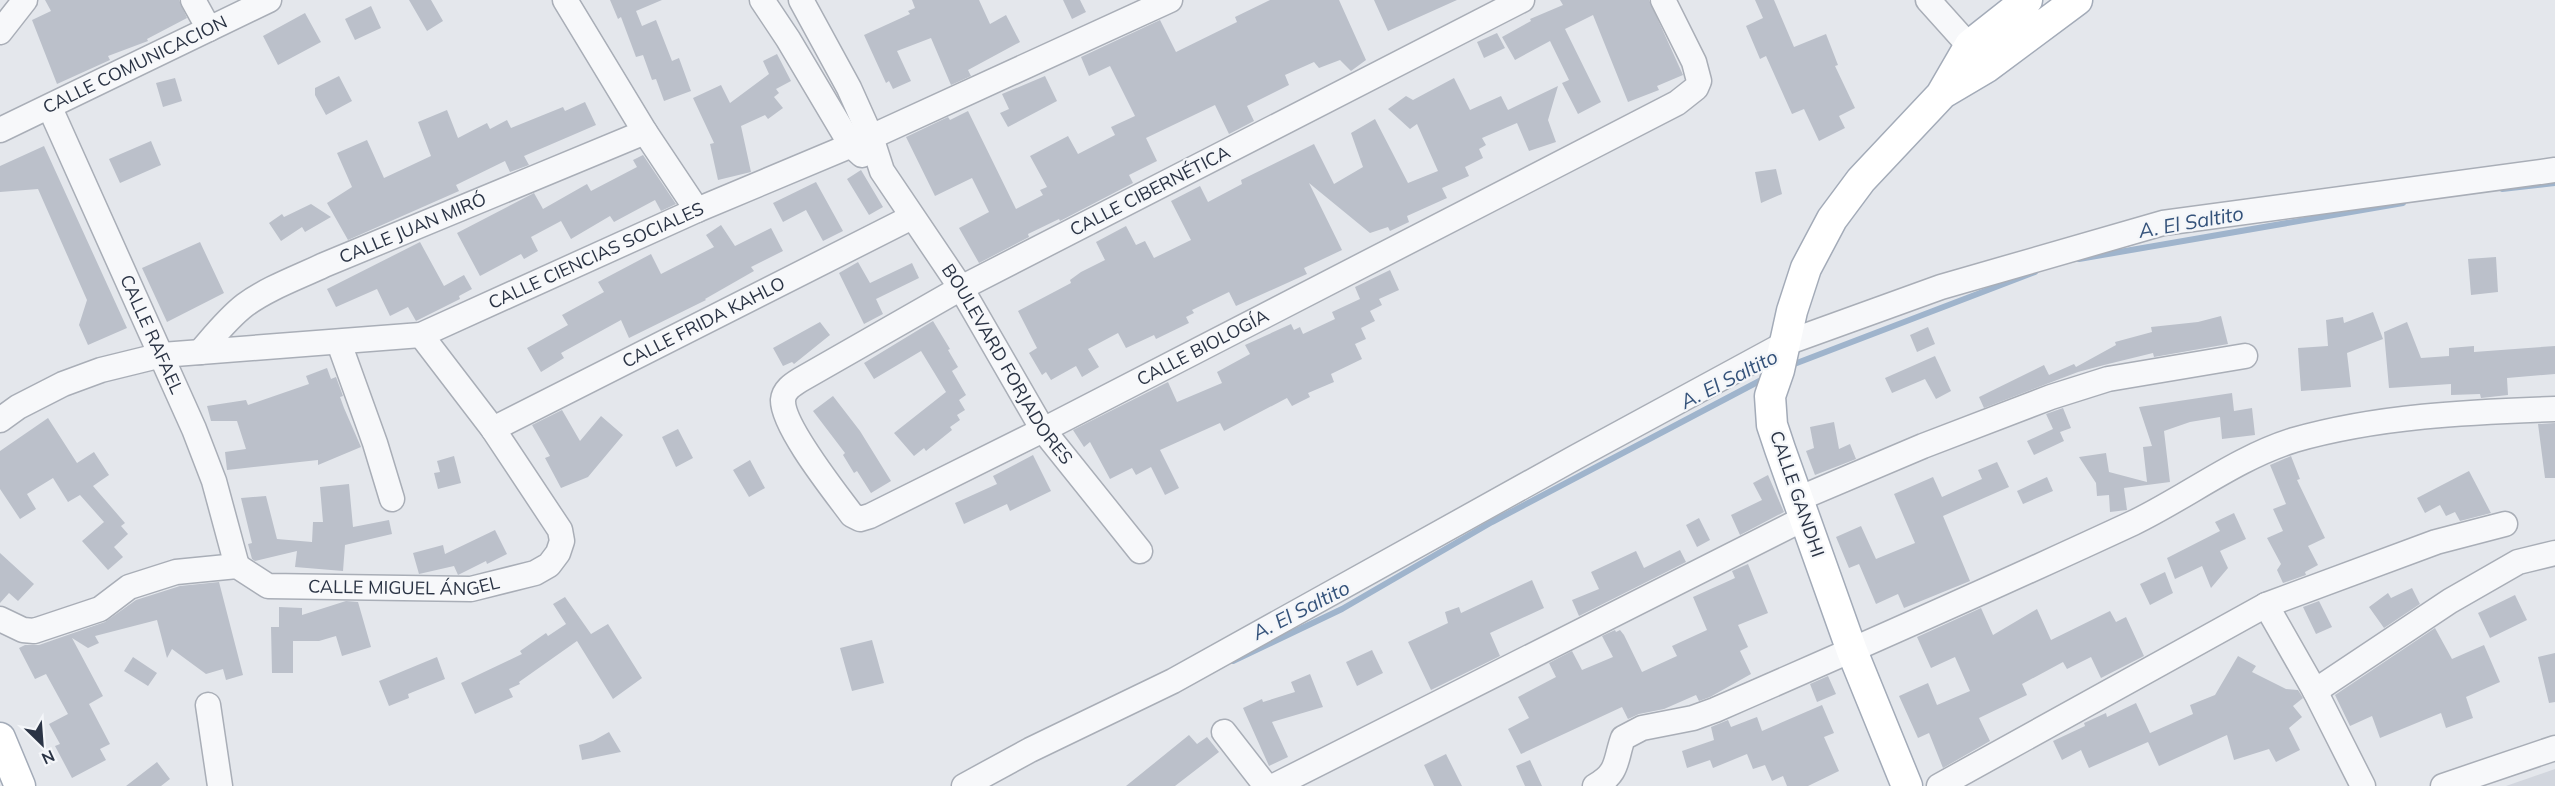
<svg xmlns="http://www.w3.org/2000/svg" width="2555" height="786" font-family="Mulish,sans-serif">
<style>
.built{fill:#d2d6de}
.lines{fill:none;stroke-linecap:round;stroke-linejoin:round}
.stream{stroke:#9fb4cc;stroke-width:6}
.building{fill:#bbc0ca}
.minor-casing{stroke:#a9aeb7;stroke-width:27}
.major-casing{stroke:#a3abb8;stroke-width:33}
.minor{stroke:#f7f8fa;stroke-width:24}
.major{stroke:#fff;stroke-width:30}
.labels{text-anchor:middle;stroke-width:4.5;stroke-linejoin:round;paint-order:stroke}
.street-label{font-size:18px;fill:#2b3445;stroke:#f4f6f9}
.water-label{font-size:20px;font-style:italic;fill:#34527a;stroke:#f4f6f9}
</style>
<rect width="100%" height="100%" fill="#e4e7ec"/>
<path class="built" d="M2555 769V786H2506Z"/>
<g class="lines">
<path class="stream" d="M2502 189 2555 183
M2079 259 2403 203
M1789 366 2035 272
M1233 661 1342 609 1492 522 1767 377"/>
</g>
<path class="building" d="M45 0H179L187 18 147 39 148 41 108 56 110 60 57 84 32 20 51 11Z
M409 0H431L443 21 427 31Z
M610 0H662L636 11 642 26 656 20 672 61 679 58 691 91 664 101 656 79 652 80 643 55 636 57 621 17 618 19Z
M912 0H979L990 24 1006 15 1020 42 968 70 971 76 951 85 931 38 897 51 911 81 893 89 889 81 886 83 864 35 910 14 908 11 915 8Z
M1063 0H1080L1086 12 1072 19Z
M1270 0H1339L1366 60 1351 71 1340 60 1319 68 1314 62 1285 75 1289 85 1247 106 1254 121 1229 134 1215 105 1146 138 1157 161 1129 175 1133 183 1060 221 1059 219 1028 234 1029 237 979 263 959 228 989 212 972 178 935 196 906 137 948 117 950 120 968 111 1016 209 1043 195 1040 190 1047 187 1030 156 1068 136 1078 154 1115 135 1111 127 1135 116 1110 66 1089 76 1081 57 1160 20 1176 52 1237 22 1235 17Z
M1374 0H1457L1388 31Z
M1560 0H1649L1683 75 1657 86 1659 90 1628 102 1593 15 1565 29 1601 102 1578 114 1562 83 1569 80 1550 41 1515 60 1502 37 1531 21 1530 19 1563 5Z
M1755 0H1774L1794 47 1826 34 1838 65 1835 66 1855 108 1839 116 1845 128 1819 141 1804 109 1792 114 1766 56 1760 59 1746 26 1763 18Z
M371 6 381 28 355 40 345 19Z
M305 13 321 42 278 65 263 36Z
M1497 33 1505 48 1484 58 1477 42Z
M777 54 791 81 776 89 779 93 774 97 783 108 768 119 765 115 741 126 751 172 718 180 710 144 714 143 693 98 721 85 730 103 769 74 763 61Z
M339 76 352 101 326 115 315 95V88Z
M1045 76 1057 101 1008 127 1000 113 1009 109 1002 94Z
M175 78 182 101 163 107 156 83Z
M1454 78 1470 110 1501 96 1508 110 1558 86 1548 120 1556 142 1529 151 1517 123 1482 138 1486 145 1479 149 1483 158 1465 167 1469 176 1442 188 1447 198 1407 216 1409 222 1390 231 1388 227 1370 233 1309 183 1342 250 1304 268 1307 274 1236 306 1229 292 1192 310 1194 313 1186 317 1189 323 1156 339 1154 335 1126 348 1118 333 1088 349 1099 367 1082 377 1076 366 1051 380 1046 372 1042 375 1029 353 1037 348 1018 311 1071 283 1070 280 1081 272 1105 260 1096 242 1126 226 1136 245 1145 241 1154 258 1191 240 1171 201 1200 186 1208 202 1242 184 1241 180 1314 144 1334 184 1363 167 1351 133 1375 119 1408 183 1438 171 1417 124 1410 129 1388 109 1406 96 1413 100Z
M585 102 596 125 524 156 529 165 510 172 505 161 456 185 459 191 348 240 327 203 352 187 337 153 367 140 384 178 431 156 418 122 447 110 458 138 487 123 490 129 507 120 511 128 563 107 565 111Z
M151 141 161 165 120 183 109 159Z
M44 146 127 328 88 345 79 325 87 300 38 189 0 192V166Z
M643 155 676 204 661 211 655 200 614 222 610 216 571 239 561 221 531 237 538 251 524 259 521 254 480 276 457 233 534 193 543 209 587 184 591 191 637 167 633 160Z
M1776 169 1782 194 1761 203 1755 172Z
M861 170 883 207 869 215 847 179Z
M816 182 843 231 823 241 806 210 783 222 773 203Z
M311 204 331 217 305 232 302 227 281 241 269 223 282 214 284 217Z
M721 225 735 246 771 228 783 251 751 267 754 271 705 299 706 300 629 338 621 320 561 353 564 358 541 372 527 348 568 325 562 315 604 292 598 282 651 254 661 274 714 247 706 235Z
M200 242 224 293 167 322 142 268Z
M420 242 444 286 464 275 472 289 459 296 460 299 416 321 408 307 390 316 377 289 336 307 327 289Z
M2496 257 2498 292 2471 295 2468 259Z
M858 262 870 283 912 263 919 278 876 299 883 314 864 324 839 273Z
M1390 270 1399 290 1379 299 1382 305 1370 311 1375 321 1361 328 1366 339 1355 344 1362 359 1331 374 1334 382 1308 393 1310 397 1292 406 1287 398 1224 431 1220 423 1160 450 1179 488 1165 495 1151 467 1136 475 1132 468 1110 479 1090 442 1084 447 1073 430 1168 382 1177 402 1222 383 1217 372 1250 354 1245 345 1291 324 1294 330 1300 327 1303 334 1335 319 1332 312 1360 299 1355 287Z
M2373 312 2383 339 2347 353 2351 387 2301 391 2298 348 2328 346 2326 320 2343 317 2344 323Z
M2221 316 2228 344 2154 357 2153 353 2104 365 2078 372 1984 408 1979 397 2044 365 2049 375 2074 364 2076 367 2116 345 2115 342 2152 332 2151 327 2198 322Z
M933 321 950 349 948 350 958 367 952 371 966 395 959 400 965 410 957 415 960 420 950 427 952 430 926 451 924 448 914 456 894 433 946 392 921 351 874 379 864 363Z
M820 322 830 335 794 364 792 362 783 366 773 348Z
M2407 322 2421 358 2449 356V348L2474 346V352L2555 346V374L2507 378 2508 395 2481 398 2480 394 2451 395V384L2389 388 2384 332Z
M1928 327 1935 344 1917 352 1910 335Z
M1935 356 1951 391 1936 399 1925 379 1892 393 1885 378Z
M327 368 331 379 336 377 343 396 340 397 344 408 361 447 318 465V460L227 470 225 452 246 449 237 421H211L207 406 246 400 248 405 309 384 306 376Z
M2232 393 2234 411 2252 408 2255 435 2222 439 2220 417 2190 422 2164 431 2170 482 2124 488 2127 510 2110 512 2109 495 2097 496 2096 483 2079 457 2106 453 2109 472 2147 482 2143 447 2152 446 2139 407Z
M833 396 860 431 891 481 871 493 857 471 854 473 843 455 845 453 813 411Z
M2063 408 2071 428 2060 432 2064 441 2034 455 2027 441 2053 429 2046 414Z
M562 410 580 441 601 416 623 435 588 477 561 488 545 458 550 456 532 425Z
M48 418 77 463 94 452 109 475 93 486 125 523 121 526 128 534 114 547 123 557 108 570 82 541 104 522 80 495 68 502 53 478 27 494 36 509 20 519 0 489V451Z
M1834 422 1839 449 1850 444 1856 459 1815 475 1806 451 1814 448 1810 427Z
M2555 423V478H2545L2538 424Z
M678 429 693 458 676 467 662 437Z
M1033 455 1051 491 1010 511 1007 504 964 524 955 503 997 484 993 476Z
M454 456 461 483 438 489 434 473 440 472 437 461Z
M2291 456 2300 479 2297 480 2325 538 2308 546 2318 565 2305 572 2306 575 2283 583 2277 570 2281 564 2267 538 2283 531 2273 509 2286 504 2270 465Z
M750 460 765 488 749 497 733 470Z
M1997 462 2009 487 1943 516 1970 581 1904 608 1898 594 1876 604 1859 564 1849 568 1836 537 1861 526 1876 559 1915 543 1894 494 1933 477 1942 497 1982 479 1978 470Z
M2469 471 2491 513 2460 521 2455 512 2446 516 2440 505 2425 513 2417 498Z
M1768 475 1784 512 1740 535 1731 515 1762 500 1753 483Z
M2047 477 2053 491 2023 504 2017 491Z
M349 484 353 527 389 520 392 534 345 545 343 571 295 567 297 551 255 561 252 559 248 544 252 543 241 498 266 496 277 539 312 542 313 522H323L320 487Z
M2234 513 2246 539 2220 551 2228 568 2211 588 2202 566 2175 579 2167 558 2220 531 2215 522Z
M1699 518 1710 540 1697 547 1686 525Z
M495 530 507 554 487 564 486 561 458 575 454 566 419 574 413 553 443 545 445 554Z
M1680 550 1686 562 1579 616 1572 600 1599 589 1591 572 1636 551 1644 568Z
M0 553 34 584 18 601 9 593 0 603Z
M1748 564 1768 613 1738 625 1748 647 1740 651 1751 674 1710 697 1699 701 1696 695 1664 709 1639 714 1628 719 1622 707 1521 754 1508 729 1529 718 1518 697 1556 677 1549 663 1572 651 1582 670 1613 657 1602 636 1615 630 1616 632 1620 630 1624 635 1642 672 1677 656 1672 646 1707 630 1693 597 1735 578 1732 571Z
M2165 572 2173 593 2150 605 2140 584Z
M1532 580 1544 608 1490 633 1500 656 1431 690 1408 642 1448 623 1445 612 1459 607 1461 613Z
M219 582 243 675 226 680 223 669 206 674 172 649 167 658 157 620 95 636 99 643 88 648 72 638 103 696 89 704 110 744 100 749 106 760 72 778 55 746 60 744 49 724 68 714 46 674 35 679 19 648 25 645H39L105 622 136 600 180 586Z
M2412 588 2420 604 2384 628 2369 607 2388 593 2391 598Z
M2515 595 2527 620 2490 638 2478 613Z
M565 597 591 634 608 624 642 678 613 699 577 641 519 682 520 684 509 689 513 697 475 714 461 683 522 654 520 651 546 633 548 636 566 624 553 604Z
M346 601 358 602 371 647 342 656 336 636 319 641H293V673H272L271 627H279V607L302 608V615Z
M2319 601 2332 627 2316 634 2303 607Z
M1981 608 1993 635 2037 609 2051 640 2110 611 2116 622 2126 617 2144 656 2101 678 2091 657 2067 669 2063 662 2022 684 2027 695 1979 718 1990 741 1943 768 1929 733 1918 738 1899 696 1928 683 1937 705 1970 691 1955 657 1931 668 1917 637Z
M2435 628 2452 659 2484 645 2500 682 2466 697 2473 718 2446 728 2441 713 2380 738 2372 716 2350 726 2335 695Z
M872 640 884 683 852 691 840 648Z
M1372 650 1383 673 1357 686 1346 662Z
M2555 653V702L2549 703 2538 657Z
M2238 656 2256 666 2252 672 2286 689 2298 690 2303 698 2293 706 2302 717 2289 728 2300 750 2276 762 2269 749 2234 760 2227 735 2159 766 2148 742 2089 768 2081 750 2062 760 2053 741 2085 726 2084 723 2106 713 2107 717 2136 703 2150 733 2193 714 2190 705 2215 695Z
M133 657 157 673 148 686 124 671Z
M437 657 445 679 408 694 409 698 389 706 379 681Z
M1310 674 1323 707 1272 722 1288 757 1269 766 1243 708 1262 699 1263 702 1295 692 1291 682Z
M1828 676 1836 694 1817 702 1810 684Z
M1822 705 1834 733 1824 737 1839 771 1808 786H1787L1783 776 1772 781 1765 765 1753 769 1747 754 1713 768 1710 760 1687 768 1682 751 1714 740 1711 727 1728 720 1731 727 1757 717 1762 731Z
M609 732 621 752 582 760 579 745 593 741Z
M1189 735 1197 744 1207 737 1219 752 1175 786H1126Z
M1446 754 1462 786H1434L1424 765Z
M1530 760 1542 786H1525L1516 766Z
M157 762 170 779 161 786H126Z"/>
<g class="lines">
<g class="minor-casing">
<g id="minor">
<path d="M193 0 209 29"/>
<path d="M565 0 645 132 697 210"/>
<path d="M762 0 788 39 851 145 862 155"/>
<path id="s1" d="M801 0 849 88 871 137 882 171 961 288 1043 430 1140 551"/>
<path id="s2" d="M1522 0 961 288 800 380C792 385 784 390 783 400 782 426 835 492 852 515L860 519 870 516 1043 430 1677 103 1696 88 1699 81 1694 62 1663 0"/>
<path d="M1928 0 1981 59"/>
<path d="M0 32 25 0"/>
<path id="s3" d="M50 108 194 429 214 481 237 566"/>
<path id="s4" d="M0 130 269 0"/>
<path d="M339 343 375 443 392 499"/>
<path id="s5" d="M200 352C214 336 228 318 245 305 268 288 299 277 324 265L645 132"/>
<path id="s6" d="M0 420 18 407 63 384 101 370 162 355 421 335 697 210 871 137 1170 0"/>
<path id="s7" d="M493 429 912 217"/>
<path d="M1798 499 1923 446 2051 397 2108 379 2245 356"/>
<path d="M2266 605 2315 691 2363 786"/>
<path id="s8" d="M0 619 23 630 34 631 100 609 129 587 176 572 237 566 268 586 471 589 535 573 549 565 558 553 562 541 560 530 493 429 421 335"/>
<path d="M2315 691 2450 601 2518 562 2555 553"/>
<path d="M208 705 220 786"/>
<path d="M1224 732 1266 786"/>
<path d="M964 786 1030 750 1173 681 1576 457 1786 343 1941 287 2163 223 2555 170"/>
<path d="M1274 786 1805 518"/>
<path d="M1595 786C1619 773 1615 760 1623 738L1642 728 1693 718 1715 710C1855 649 1995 587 2133 523 2187 497 2236 458 2294 440 2378 416 2468 412 2555 409"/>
<path d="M1939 786 2266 605 2436 542 2505 524"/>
<path d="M2443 786 2555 748"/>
</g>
</g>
<g class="major-casing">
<path id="major" d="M1943 93 1987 67 2077 0
M0 738 20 786
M1907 786 1852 651 1780 449 1772 425 1770 396 1779 370 1792 311 1806 268 1832 219 1861 180 1941 95 1970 45 2027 0"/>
</g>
<use href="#minor" class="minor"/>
<use href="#major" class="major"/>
</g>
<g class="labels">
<g class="street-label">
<text dy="6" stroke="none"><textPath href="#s4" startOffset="150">CALLE COMUNICACION</textPath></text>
<text transform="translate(1150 191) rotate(-27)" y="6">CALLE CIBERNÉTICA</text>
<text dy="6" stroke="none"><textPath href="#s5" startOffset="250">CALLE JUAN MIRÓ</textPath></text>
<text dy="6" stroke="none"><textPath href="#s6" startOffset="628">CALLE CIENCIAS SOCIALES</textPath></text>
<text dy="6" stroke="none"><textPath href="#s7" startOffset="236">CALLE FRIDA KAHLO</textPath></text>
<text dy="6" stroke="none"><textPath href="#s3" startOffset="248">CALLE RAFAEL</textPath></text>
<text dy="6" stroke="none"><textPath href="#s2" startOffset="1371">CALLE BIOLOGÍA</textPath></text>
<text dy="6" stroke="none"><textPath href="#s1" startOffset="420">BOULEVARD FORJADORES</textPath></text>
<text transform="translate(1797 494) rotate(71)" y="6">CALLE GANDHI</text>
<text dy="6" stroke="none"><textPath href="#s8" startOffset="426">CALLE MIGUEL ÁNGEL</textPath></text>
</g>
<g class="water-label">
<text transform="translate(2191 222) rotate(-10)" y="7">A. El Saltito</text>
<text transform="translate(1729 379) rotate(-27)" y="7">A. El Saltito</text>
<text transform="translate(1301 610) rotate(-27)" y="7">A. El Saltito</text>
</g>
</g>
<g transform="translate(42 744) rotate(155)" stroke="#f4f6f9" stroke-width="4.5" paint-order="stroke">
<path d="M0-4.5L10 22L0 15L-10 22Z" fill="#2b3445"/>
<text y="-9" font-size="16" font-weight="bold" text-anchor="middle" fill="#2b3445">N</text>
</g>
</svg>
